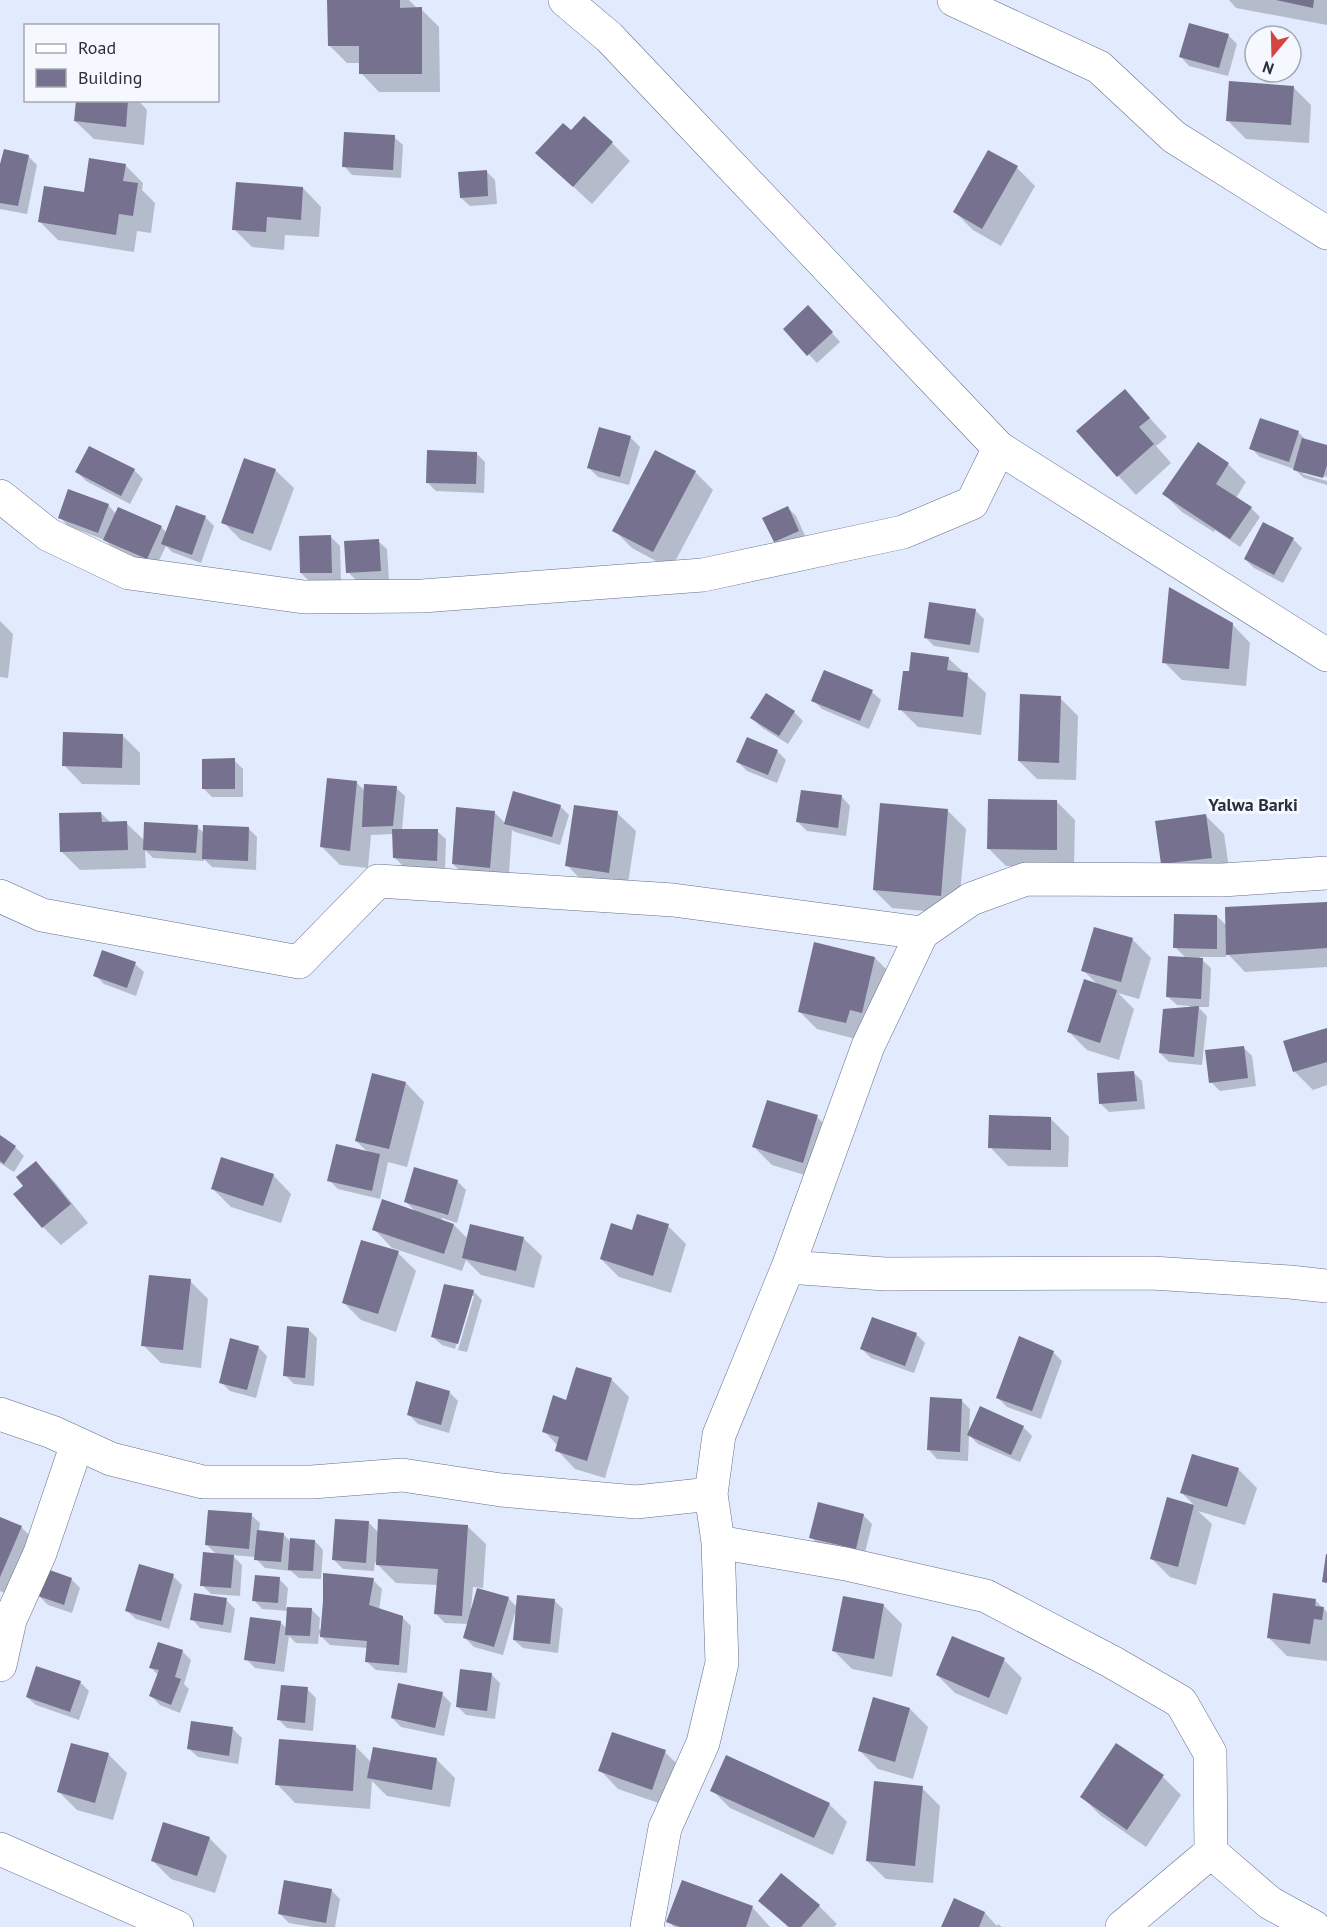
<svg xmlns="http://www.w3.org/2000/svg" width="1327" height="1927" font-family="'PT Sans',sans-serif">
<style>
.shadow{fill:#0003}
.building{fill:#75718e}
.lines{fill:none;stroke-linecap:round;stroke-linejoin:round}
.minor-casing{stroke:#646f8a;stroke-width:34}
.minor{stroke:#fff;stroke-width:33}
.labels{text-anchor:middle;stroke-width:6;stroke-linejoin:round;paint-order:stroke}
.quarter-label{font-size:18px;font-weight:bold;fill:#2a2f3a;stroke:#f5f8fe}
</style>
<rect width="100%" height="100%" fill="#e2eafd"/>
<path class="shadow" d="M329 0H409L418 9H421L439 27 440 92H379L361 73V63H347L329 45Z
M1229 0H1327V25L1236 8Z
M1228 35 1237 44 1228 76 1189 66 1181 57Z
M1293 87 1311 105 1309 143 1246 139 1228 121Z
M78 100H138L147 110 144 145 94 139 75 121Z
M571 132 612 143 630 161 592 204 537 153Z
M394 137 403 145 401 178 352 175 344 166Z
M989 152 1017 168 1035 186 1001 246 973 230 955 212Z
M28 156 37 165 27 214 0 209V165Z
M125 165 143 183 142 190 155 203 151 233 137 231 134 252 58 240 40 222 85 194Z
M486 171 495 180 497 204 470 206 461 198Z
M303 188 321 207 319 237 285 235 284 250 252 247 234 229Z
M817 316 840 342 817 363 785 329Z
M1125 391 1167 437 1156 446 1171 463 1136 495 1078 432Z
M1260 420 1299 433 1307 441 1327 446V477L1303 471V474L1327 481V485L1304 478 1294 469 1260 457 1251 448Z
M600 429 631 438 640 447 629 485 598 477 589 468Z
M476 453 485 462 484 493 436 491 427 482Z
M1228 464 1246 482 1236 498 1251 508 1260 517 1240 547 1215 530 1214 532 1182 512 1164 494Z
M134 470 143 479 130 504 86 481 77 472Z
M275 470 294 488 271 551 241 540 223 522Z
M695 472 713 490 671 569 632 548 614 530Z
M69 491 109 506 116 514 161 527 167 533 177 507 206 518 214 526 201 563 172 552 166 546 156 567 114 549 105 540 68 526 60 517Z
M787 507 796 516 807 540 784 550 775 541Z
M331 537 340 546 341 581 310 582 301 573Z
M1293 539 1302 548 1283 583 1254 568 1245 559Z
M378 541 387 549 389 580 357 581 348 572Z
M975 610 984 619 979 653 934 646 925 637Z
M0 621 13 634 8 678 0 677Z
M1232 624 1250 643 1246 686 1182 680 1164 662Z
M948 658 986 693 981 735 918 727 900 709 910 673Z
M872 692 881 700 869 729 822 709 813 700Z
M1060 698 1078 716 1076 780 1037 779 1019 761Z
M794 712 803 721 788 744 761 727 752 718Z
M122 735 140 753V785L82 784 64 765Z
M777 751 786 760 777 783 747 771 738 762Z
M234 760 243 769V797H212L203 788Z
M356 782 365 791 396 788 405 796 402 830 437 831 446 839 445 869 403 866 394 857V834L371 835 368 868 340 865 322 847Z
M842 797 850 806 846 836 807 831 798 822Z
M1057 802 1075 820 1074 868 1006 866 988 848Z
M560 806 569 815 560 845 515 832 512 830 508 886 471 882 453 864 494 812 506 824Z
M948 811 966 829 958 914 892 908 874 890Z
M101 813 111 823H126L145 841 197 827 205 834 248 828 257 837 256 870 212 867 204 859V861L153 858 145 850 146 868 80 870 62 852Z
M617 813 636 831 627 890 585 884 567 865Z
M1206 816 1224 834 1230 875 1162 864Z
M1327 903V967L1245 972 1226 952V957H1199L1211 968 1209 1007H1198L1207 1016 1202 1065 1169 1062 1160 1053 1190 1008V1006L1177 1005 1168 997 1186 958 1175 947 1217 916 1227 926Z
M1132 939 1151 958 1139 999 1118 993 1134 1009 1119 1060 1087 1050 1069 1032 1098 985 1083 970Z
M875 958 893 976 864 1041 817 1029 799 1011Z
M135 964 144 972 136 996 104 984 95 975Z
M1327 1029V1085L1313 1090 1295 1072 1285 1042Z
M1243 1047 1252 1056 1256 1086 1220 1091 1211 1082Z
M1133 1072 1142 1081 1145 1109 1109 1112 1100 1103Z
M406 1083 424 1102 407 1167 388 1162 380 1199 338 1189 329 1180 369 1153 356 1141Z
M817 1117 835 1135 821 1180 772 1165 754 1147Z
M1051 1119 1069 1137 1068 1167 1008 1166 990 1147Z
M0 1137 15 1147 24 1156 14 1172 0 1163Z
M36 1163 54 1181 88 1223 61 1245 43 1227 25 1186Z
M273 1175 291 1194 281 1223 231 1207 213 1189Z
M457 1181 466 1190 457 1223 442 1218 441 1221 454 1225 468 1239 523 1238 542 1256 534 1288 481 1275 466 1260 462 1271 392 1248 374 1229 416 1212 406 1202Z
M668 1226 686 1244 671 1293 619 1277 601 1259 633 1231Z
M398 1253 416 1271 396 1332 361 1320 343 1302Z
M190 1281 208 1299 201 1368 161 1363 143 1345Z
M473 1291 482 1300 467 1352 458 1350 474 1296H471L455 1349 442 1345 433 1337Z
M308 1329 317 1338 314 1386 294 1384 285 1375Z
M916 1334 925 1343 914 1373 871 1358 862 1349Z
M258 1347 267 1356 256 1398 230 1391 221 1382Z
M1053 1352 1062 1361 1041 1419 1007 1407 998 1398Z
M611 1379 629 1397 605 1478 575 1469 557 1450 558 1446 544 1431Z
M449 1392 458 1401 449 1433 418 1424 409 1415Z
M961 1400 970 1409 969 1435 1023 1427 1032 1436 1020 1462 978 1444 969 1435 968 1461 937 1459 929 1450Z
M1193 1456 1239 1470 1257 1488 1245 1525 1198 1511 1212 1524 1196 1585 1170 1577 1152 1559 1168 1499 1195 1506 1182 1493Z
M251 1515 260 1523 259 1531 283 1534 291 1542 315 1541 323 1550 321 1579 299 1578 291 1571 265 1568 256 1559V1557L232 1555 242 1565 240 1596 211 1594 202 1585 217 1555 207 1545Z
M863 1515 872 1524 864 1557 820 1546 811 1537Z
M0 1518 21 1527 39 1545 17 1598 0 1591Z
M368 1522 379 1533 467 1526 486 1544 483 1588 473 1587 471 1609 508 1598 517 1607 554 1600 563 1609 558 1653 523 1648 514 1640 517 1613H515L503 1655 474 1647 465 1638 469 1624 445 1623 436 1614 438 1585 396 1583 375 1562 374 1571 343 1569 334 1560Z
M173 1576 182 1585 169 1629 136 1619 127 1611Z
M71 1579 80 1588 72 1613 48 1605 39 1596Z
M279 1579 288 1588 286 1608 311 1609 320 1618 319 1629 322 1630 373 1580 382 1589 379 1610 402 1617 411 1626 407 1673 376 1670 367 1662 368 1648 330 1645 319 1634 318 1644 296 1643 289 1636 284 1672 255 1668 246 1659 280 1622 287 1629 289 1611 262 1609 254 1600Z
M226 1600 235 1609 231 1633 200 1628 192 1619Z
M1315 1600 1327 1612V1661L1287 1656 1268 1637Z
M884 1606 902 1624 892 1677 852 1669 834 1651Z
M182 1651 191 1660 184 1684 189 1689 180 1713 160 1705 151 1696 159 1676 151 1668Z
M1004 1660 1022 1678 1007 1715 955 1693 937 1675Z
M491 1674 500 1683 495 1719 466 1715 457 1706Z
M80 1682 89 1691 79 1720 36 1705 27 1697Z
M307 1689 316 1698 313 1731 287 1728 278 1719Z
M442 1694 451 1703 444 1736 401 1727 392 1718Z
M910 1709 928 1727 913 1779 878 1769 860 1751Z
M233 1729 242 1738 238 1764 198 1757 189 1749Z
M73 1745 109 1755 127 1773 113 1820 77 1810 59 1792Z
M1117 1745 1163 1777 1181 1795 1146 1847 1100 1815 1082 1797Z
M355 1746 372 1763 437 1760 455 1778 450 1807 387 1796 372 1781 370 1809 295 1803 277 1784Z
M665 1752 683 1770 670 1807 618 1789 600 1770Z
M922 1788 940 1806 933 1883 886 1879 867 1861Z
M712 1790 829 1804 847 1822 833 1855 730 1808Z
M209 1838 227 1856 215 1893 171 1879 153 1861Z
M683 1882 753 1908 770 1927H674L668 1921Z
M331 1890 340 1899 335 1927H313L289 1923 280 1914Z
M954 1900 985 1913 997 1926 998 1924 1002 1927H943Z
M760 1901 819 1906 837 1924 834 1927H788Z"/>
<path class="building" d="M327 0H400V8L422 7V74H359V46H328Z
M1276 0H1314L1313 8Z
M1189 23 1229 34 1219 68 1179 57Z
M1229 81 1294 86 1291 125 1226 121Z
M76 100H128L126 127 74 121Z
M584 116 613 142 573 187 535 153 563 123 571 130Z
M344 132 395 135 393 170 342 167Z
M4 149 29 155 18 206 0 203V164Z
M988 150 1018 166 982 229 953 212Z
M89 158 126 164 123 181 138 183 133 216 119 214 116 235 38 222 44 186 84 192Z
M487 170 488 196 460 198 458 172Z
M236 182 303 187 301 220 267 217 266 232 232 230Z
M808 305 833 332 807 356 783 329Z
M1125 389 1150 418 1139 427 1154 444 1117 477 1076 431Z
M1260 418 1299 431 1289 462 1249 449Z
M599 427 631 436 620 477 587 468Z
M1302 438 1327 445V465L1323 478 1293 470Z
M1198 442 1229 463 1216 484 1252 507 1230 539 1162 494Z
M89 446 135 469 121 496 75 472Z
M427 450 477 452 476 484 426 483Z
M655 450 696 471 653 552 612 531Z
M244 458 276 469 253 534 221 523Z
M68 489 109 504 98 533 58 518Z
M176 505 206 516 192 555 161 544Z
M788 506 799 531 774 542 762 518Z
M118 507 162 526 147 559 103 540Z
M1263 522 1294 538 1274 575 1244 559Z
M331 535 332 573H300L299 536Z
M379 539 381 571 346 573 344 541Z
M1169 587 1233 623 1229 669 1162 663Z
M929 602 976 609 970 645 924 638Z
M911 652 949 657 947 670 968 673 963 717 898 710 903 671H909Z
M824 670 873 690 860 721 811 701Z
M766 693 795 711 779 736 750 718Z
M1020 694 1061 696 1059 763 1018 761Z
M63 732 123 734 122 768 62 766Z
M747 737 778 750 768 775 736 762Z
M235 758V789H202V759Z
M327 778 357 781 350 851 320 847Z
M364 784 397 786 393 826 362 827Z
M801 790 842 795 838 828 796 822Z
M513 791 561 805 552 837 504 824Z
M988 799 1057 800V850L987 849Z
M880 803 948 809 941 896 873 890Z
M574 805 618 811 609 873 565 866Z
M456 807 495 811 490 868 452 864Z
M101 812 102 822 127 821 128 850 60 852 59 813Z
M1206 814 1212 858 1161 864 1155 821Z
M144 822 198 825 196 853 143 850Z
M203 825 249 827 248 861 202 859Z
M392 829H438L437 861 393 858Z
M1327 902V948L1226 955 1225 907Z
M1174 914 1217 915V949L1173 948Z
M1094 927 1133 938 1121 982 1081 971Z
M814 942 875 957 862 1013 850 1010 846 1023 798 1012Z
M102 950 136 962 127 988 93 976Z
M1168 956 1203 958 1201 999 1166 997Z
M1084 979 1117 990 1100 1043 1067 1032Z
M1199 1006 1194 1057 1159 1053 1163 1009Z
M1327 1028V1062L1293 1072 1283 1041Z
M1244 1046 1248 1078 1209 1083 1205 1050Z
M1134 1071 1137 1101 1099 1104 1097 1073Z
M372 1073 406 1082 389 1149 355 1141Z
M767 1100 818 1115 803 1163 752 1147Z
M989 1115 1051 1117V1150L988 1148Z
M0 1135 16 1146 4 1164 0 1161Z
M336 1144 380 1154 372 1191 327 1181Z
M221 1157 274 1174 263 1206 211 1189Z
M36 1161 71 1204 42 1228 13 1194 23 1186 16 1177Z
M414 1167 458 1180 448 1215 404 1202Z
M382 1199 454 1224 444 1254 372 1230Z
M637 1214 669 1224 653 1276 600 1259 611 1223 632 1230Z
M470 1224 524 1237 516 1271 462 1258Z
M361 1240 399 1251 378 1314 342 1303Z
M149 1275 191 1279 183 1350 141 1346Z
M444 1284 474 1290 458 1344 431 1337Z
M872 1317 917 1333 905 1366 860 1349Z
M287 1326 309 1328 305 1378 283 1376Z
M1019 1336 1054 1351 1032 1411 996 1398Z
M230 1338 259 1346 247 1390 219 1383Z
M576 1367 612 1378 587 1461 555 1451 559 1437 542 1432 553 1395 566 1400Z
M416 1381 450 1391 441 1425 407 1415Z
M930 1397 962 1399 960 1452 927 1450Z
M980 1406 1024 1426 1011 1455 967 1435Z
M1192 1454 1239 1468 1227 1507 1180 1493Z
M1167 1497 1194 1505 1178 1567 1150 1559Z
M818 1502 864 1514 856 1549 809 1538Z
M208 1510 252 1513 249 1549 205 1545Z
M0 1517 22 1526 0 1577Z
M335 1519 369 1521 366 1563 332 1560Z
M378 1519 468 1525 462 1616 434 1614 438 1569 376 1565Z
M257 1530 284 1533 281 1562 254 1560Z
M290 1538 315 1540 313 1571 288 1570Z
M203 1552 234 1555 231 1588 200 1586Z
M1326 1554H1327V1583L1322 1582Z
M139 1564 174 1574 161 1621 125 1611Z
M47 1569 72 1578 64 1605 38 1596Z
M323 1573 374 1578 369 1605 403 1616 399 1665 365 1662 367 1641 320 1637 323 1601Z
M255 1575 280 1577 278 1603 252 1601Z
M477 1588 509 1597 494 1647 463 1638Z
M194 1593 227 1598 223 1625 190 1620Z
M1273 1593 1316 1599 1315 1606 1324 1607 1322 1620 1314 1619 1310 1644 1267 1638Z
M517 1595 555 1599 550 1644 513 1640Z
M843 1596 884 1604 874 1659 832 1651Z
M287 1607 312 1608 310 1636 285 1635Z
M250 1617 281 1621 275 1664 244 1660Z
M952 1636 1005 1658 989 1698 936 1675Z
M158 1642 183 1650 175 1677 181 1679 171 1705 149 1696 159 1670 149 1668Z
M36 1666 81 1681 70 1712 26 1697Z
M460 1669 492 1673 487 1711 456 1707Z
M398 1683 443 1692 435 1728 391 1718Z
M281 1685 308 1687 305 1723 277 1720Z
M873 1697 910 1708 895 1762 858 1751Z
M191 1721 233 1727 229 1756 187 1749Z
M612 1732 666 1750 652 1790 598 1771Z
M279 1739 356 1745 353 1791 275 1785Z
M71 1743 109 1753 95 1803 57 1792Z
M1116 1743 1164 1775 1127 1830 1080 1797Z
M373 1747 437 1758 432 1790 367 1778Z
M726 1755 830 1803 814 1838 710 1791Z
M874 1781 923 1786 915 1866 866 1861Z
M163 1822 210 1837 197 1876 151 1861Z
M781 1873 820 1905 801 1927H789L758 1901Z
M284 1880 332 1889 326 1923 278 1914Z
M682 1880 753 1906 746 1927H680L666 1922Z
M954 1898 985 1912 979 1927H941Z"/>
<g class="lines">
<g class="minor-casing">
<path id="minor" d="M565 0 609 37 999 448 1327 655
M954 0 1099 67 1174 137 1327 233
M0 496 49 535 129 573 304 597 422 596 703 575 903 532 972 503 999 448
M0 896 42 915 299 962 378 881 673 900 922 933
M788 1267 868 1046 922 933 971 899 1026 879 1222 880 1327 873
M0 1414 52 1432 111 1459 203 1482H312L402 1475 501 1490 636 1502 711 1494 719 1435 788 1267 885 1274 1152 1273 1290 1282 1327 1286
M718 1542 846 1564 986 1596 1112 1662 1181 1702 1210 1753 1211 1852 1122 1927
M0 1665 10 1620 40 1553 77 1444
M0 1849 177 1927
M1211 1852 1270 1903 1314 1927
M647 1927 665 1828 703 1743 722 1663 718 1542 711 1494"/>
</g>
<use href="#minor" class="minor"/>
</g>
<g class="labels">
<g class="quarter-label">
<text x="1253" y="811">Yalwa Barki</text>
</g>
</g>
<rect x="24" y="24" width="195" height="78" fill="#f5f8fe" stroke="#a4a8b0" stroke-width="1.5"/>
<rect x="36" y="44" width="30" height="9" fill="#ffffff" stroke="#a4a8b0" stroke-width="1.5"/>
<text x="78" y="54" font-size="18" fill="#2a2f3a">Road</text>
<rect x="36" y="69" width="30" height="18" fill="#75718e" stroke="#a4a8b0" stroke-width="1.5"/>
<text x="78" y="84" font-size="18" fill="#2a2f3a">Building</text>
<g transform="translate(1273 54) rotate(199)"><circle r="28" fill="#f5f8fe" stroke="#a4a8b0" stroke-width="1.5"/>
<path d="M0-4.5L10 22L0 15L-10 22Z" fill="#d44541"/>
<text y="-9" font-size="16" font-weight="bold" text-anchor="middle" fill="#2a2f3a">N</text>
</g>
</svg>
